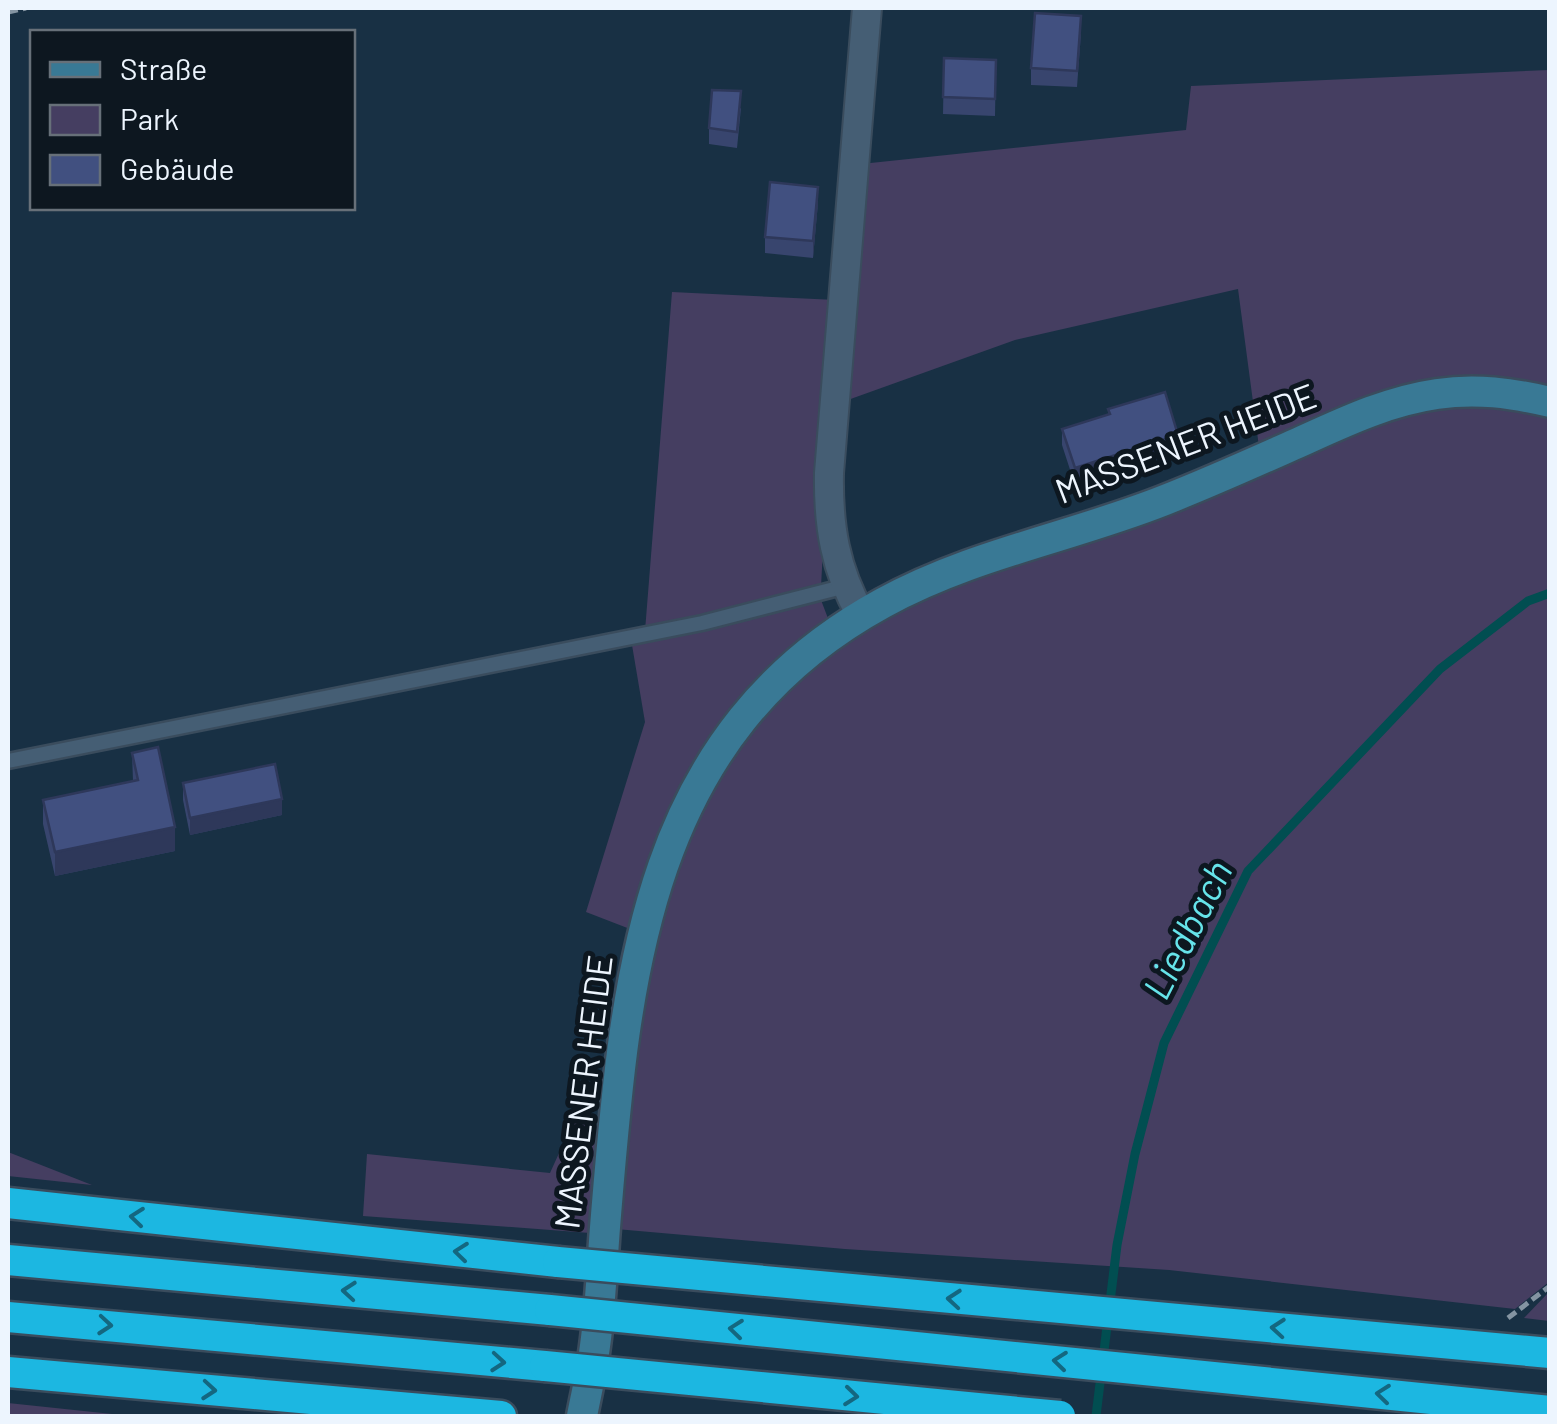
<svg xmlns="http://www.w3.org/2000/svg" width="1557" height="1424" font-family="Barlow,sans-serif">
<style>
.green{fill:#453e61}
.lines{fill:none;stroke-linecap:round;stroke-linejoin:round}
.stream{stroke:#014e51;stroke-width:9}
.lane-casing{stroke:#3a4c5d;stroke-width:19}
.street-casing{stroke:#3a4c5d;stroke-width:32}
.secondary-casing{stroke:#3a4c5d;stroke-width:35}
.highway-casing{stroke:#3a4c5d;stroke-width:35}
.path{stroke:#8494a2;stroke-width:5;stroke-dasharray:10 5;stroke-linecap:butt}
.lane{stroke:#455e74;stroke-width:14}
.street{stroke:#455e74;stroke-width:28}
.secondary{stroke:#397995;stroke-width:30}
.highway{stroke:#1cb7e1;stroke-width:30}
.highway-bridge-casing{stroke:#3a4c5d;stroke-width:35;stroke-linecap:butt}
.highway-bridge{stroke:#1cb7e1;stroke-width:30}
.wall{fill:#38456e}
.shaded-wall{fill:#2e385a}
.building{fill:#415080;stroke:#2e385a;stroke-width:2.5}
.oneway{stroke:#146780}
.labels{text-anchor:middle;stroke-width:10;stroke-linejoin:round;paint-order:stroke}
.street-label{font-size:35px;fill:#edf5fe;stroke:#0d1720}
.water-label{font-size:38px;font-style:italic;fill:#66e4ea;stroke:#0d1720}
</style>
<rect width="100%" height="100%" fill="#183044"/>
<path class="green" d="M1549 70V391L1509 381 1259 447 1238 289 1015 340 845 401 861 164 1186 130 1191 86Z
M672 292 836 300 821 587 645 631Z
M1471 403 1549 414V1282L1515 1309 1169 1270 845 1249 616 1229 631 1074 655 933 685 839 737 746 786 689 868 622 930 594 1375 420Z
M821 600 829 621C791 653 741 690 713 732 671 791 652 860 630 929L586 912 645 722 632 645Z
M574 1120 600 1126 590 1233 363 1216 367 1154 550 1173Z
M8 1152 92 1185 8 1176Z
M1549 1292V1321L1524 1318 1547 1294Z
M8 1403 131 1416H8Z"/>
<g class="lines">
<path class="stream" d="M1096 1416 1117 1245 1135 1154 1164 1043 1248 871 1440 669 1528 601 1550 593"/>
<g class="lane-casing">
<path id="lane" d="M8 761 702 623 846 586"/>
</g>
<g class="street-casing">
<path id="street" d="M861 615C835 569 828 526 829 473L867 8"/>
</g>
<g class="secondary-casing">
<path id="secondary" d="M582 1416C586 1395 591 1374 594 1353 601 1307 602 1261 606 1215 626 973 645 733 883 603 972 554 1072 537 1165 500 1211 482 1255 462 1300 442 1344 422 1388 401 1437 394 1476 388 1512 393 1550 402"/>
</g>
<g class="highway-casing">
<path id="highway" d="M8 1203 558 1262
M8 1260 550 1310
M8 1317 545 1366
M8 1372 501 1416"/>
</g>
<path class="path" d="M8 12 26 8
M1508 1318 1550 1286"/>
<use href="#lane" class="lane"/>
<use href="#street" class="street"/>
<use href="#secondary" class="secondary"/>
<use href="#highway" class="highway"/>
<g class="highway-bridge-casing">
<path id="highway-bridge" d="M558 1262 1550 1353
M550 1310 1550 1411
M545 1366 1060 1416"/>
</g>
<use href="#highway-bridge" class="highway-bridge"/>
</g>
<path class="wall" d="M1081 33 1077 87 1031 85V68Z
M944 58 996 60 995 116 943 114Z
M741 108 737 148 709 144V128Z
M818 203 813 258 765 253V237Z
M1108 409 1178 451 1075 485 1062 445V429L1108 415Z
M132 753 175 851 55 876 43 824V800L133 781Z
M183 783 282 815 190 835 183 800Z"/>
<path class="shaded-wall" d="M818 187V203L813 258V241Z
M1178 435V451L1075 485V468Z
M282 799V815L190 835V818Z
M175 827V851L55 876V852Z"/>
<path class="building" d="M1035 13 1081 16 1077 71 1031 68Z
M944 58 996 60 995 99 943 97Z
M712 90 741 91 737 132 709 128Z
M770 182 818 187 813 241 765 237Z
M1165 392 1178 435 1075 468 1062 429 1110 414 1108 409Z
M158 747 175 827 55 852 43 800 138 780 132 753Z
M275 764 282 799 190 818 183 783Z"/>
<defs><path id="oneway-chevron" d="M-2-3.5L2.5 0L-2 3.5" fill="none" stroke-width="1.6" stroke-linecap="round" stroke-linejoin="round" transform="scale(2.5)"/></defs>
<g class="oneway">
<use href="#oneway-chevron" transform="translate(137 1217) rotate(-174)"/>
<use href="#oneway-chevron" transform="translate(461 1252) rotate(-174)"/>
<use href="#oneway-chevron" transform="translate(349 1291) rotate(-175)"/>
<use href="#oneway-chevron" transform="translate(954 1299) rotate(-175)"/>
<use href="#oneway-chevron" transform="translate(105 1325) rotate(5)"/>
<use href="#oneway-chevron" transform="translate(1278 1328) rotate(-175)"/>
<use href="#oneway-chevron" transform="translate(736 1329) rotate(-174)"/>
<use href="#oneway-chevron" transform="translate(1060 1361) rotate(-174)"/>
<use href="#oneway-chevron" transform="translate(498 1362) rotate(5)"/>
<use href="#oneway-chevron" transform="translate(209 1390) rotate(5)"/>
<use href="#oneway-chevron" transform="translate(1383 1394) rotate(-174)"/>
<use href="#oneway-chevron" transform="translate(851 1396) rotate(6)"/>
</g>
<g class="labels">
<g class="street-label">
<text transform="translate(1186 444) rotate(-21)" y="12">MASSENER HEIDE</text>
<text transform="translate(584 1092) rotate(-83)" y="12">MASSENER HEIDE</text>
</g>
<g class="water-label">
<text transform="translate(1188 930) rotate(-63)" y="13">Liedbach</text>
</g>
</g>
<rect width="1557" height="1424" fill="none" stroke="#edf5fe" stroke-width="20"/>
<rect x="30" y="30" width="325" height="180" fill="#0d1720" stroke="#677079" stroke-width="2.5"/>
<rect x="50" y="62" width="50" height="15" fill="#397995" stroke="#677079" stroke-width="2.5"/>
<text x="120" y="80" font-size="30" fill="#edf5fe">Straße</text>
<rect x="50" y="105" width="50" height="30" fill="#453e61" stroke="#677079" stroke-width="2.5"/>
<text x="120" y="130" font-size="30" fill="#edf5fe">Park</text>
<rect x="50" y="155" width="50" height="30" fill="#415080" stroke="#677079" stroke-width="2.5"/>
<text x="120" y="180" font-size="30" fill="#edf5fe">Gebäude</text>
</svg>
